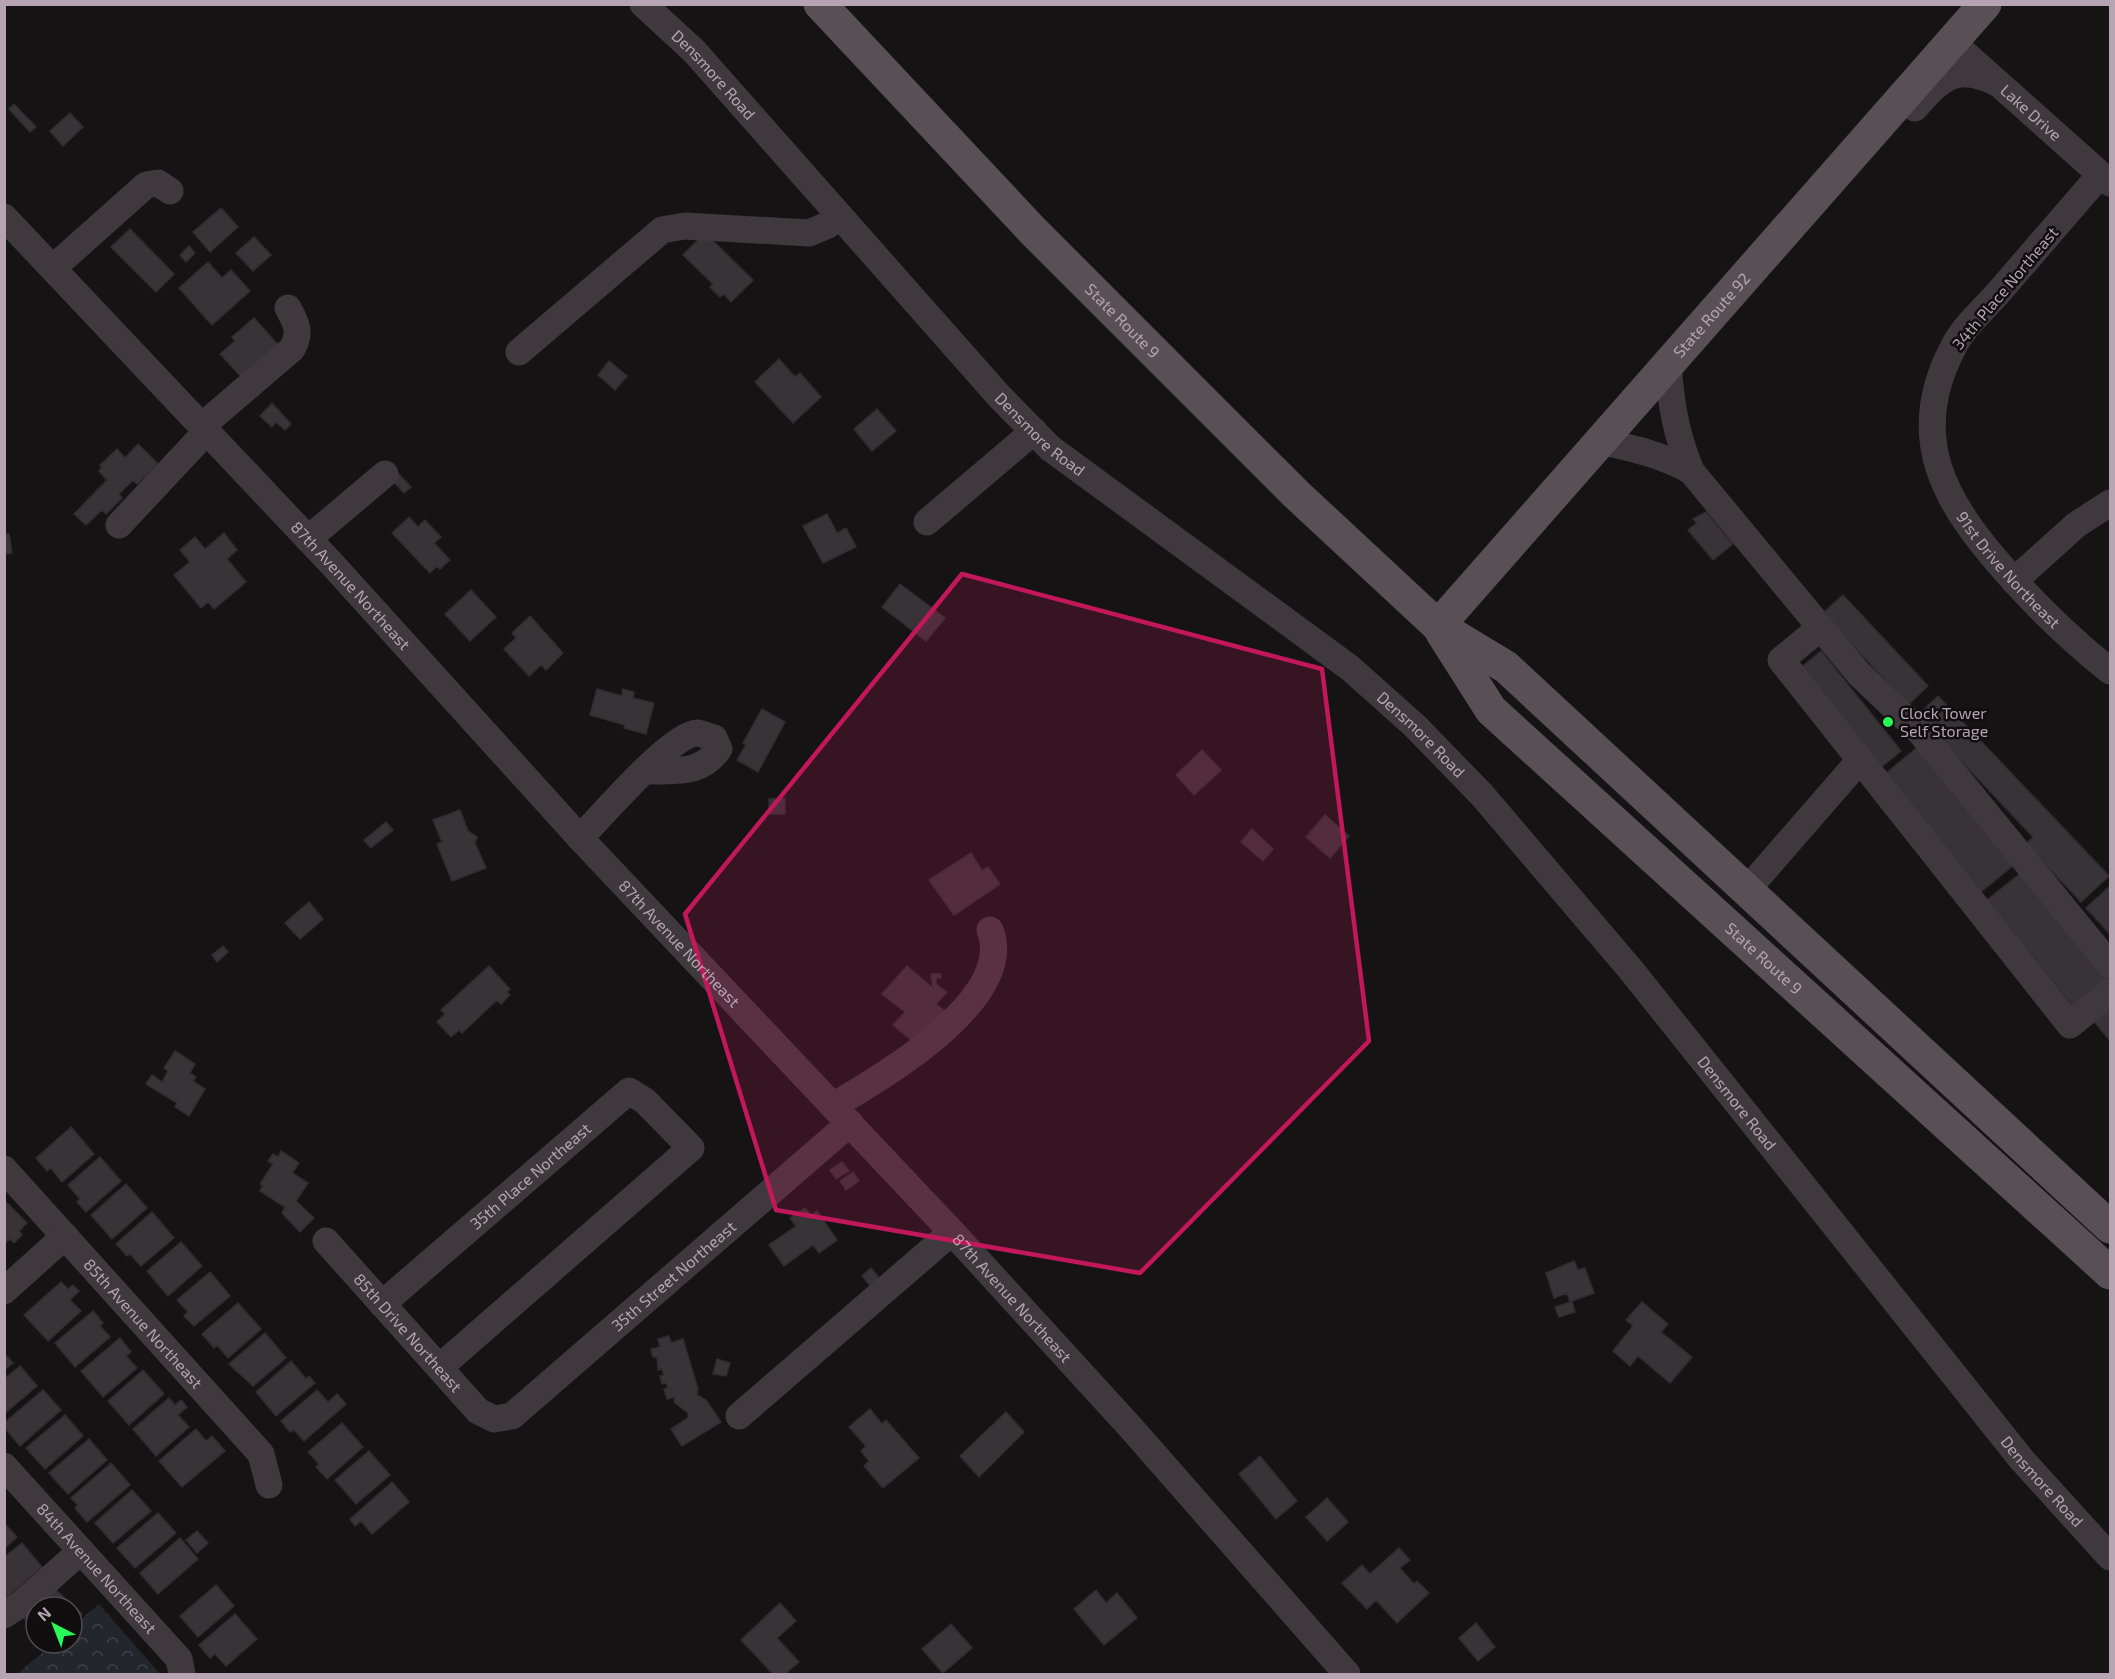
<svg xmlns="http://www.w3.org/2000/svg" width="2115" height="1679" font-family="'Exo 2',sans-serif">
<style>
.forest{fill:url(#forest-crowns)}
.building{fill:#373336;stroke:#312d2f;stroke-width:1.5}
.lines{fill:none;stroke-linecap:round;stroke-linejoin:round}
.minor{stroke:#3f383d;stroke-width:27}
.major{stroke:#595056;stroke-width:33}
.marked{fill:#c2185b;fill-opacity:0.2;stroke:#c2185b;stroke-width:4.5;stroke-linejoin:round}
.poi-dot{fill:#27f956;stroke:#100e0f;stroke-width:2}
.labels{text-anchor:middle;stroke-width:5;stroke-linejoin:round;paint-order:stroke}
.street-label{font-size:16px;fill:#b6a4b2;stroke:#100e0f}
.poi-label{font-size:16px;fill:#b6a4b2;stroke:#100e0f;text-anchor:start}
</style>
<defs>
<pattern id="forest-crowns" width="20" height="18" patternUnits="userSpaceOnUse" patternTransform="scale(1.5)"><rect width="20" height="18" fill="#23262d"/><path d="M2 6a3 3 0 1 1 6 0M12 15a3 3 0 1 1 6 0" fill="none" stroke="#414249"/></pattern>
</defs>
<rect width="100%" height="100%" fill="#151314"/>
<path class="forest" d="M99 1604 160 1674H17L54 1643H72V1627Z"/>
<path class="building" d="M14 104 36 127 30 132 9 109Z
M70 113 83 127 63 146 50 131Z
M221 208 238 227 210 252 193 232Z
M130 229 174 274 156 292 111 247Z
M705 233 753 280 731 302 724 294 720 297 710 287 713 284 683 255Z
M254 237 271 255 253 271 236 253Z
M189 246 195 253 186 262 180 255Z
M208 262 222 278 231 270 250 291 212 325 179 288Z
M254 318 282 349 246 382 220 354 235 341 232 337Z
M779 359 795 377 800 373 821 397 793 423 755 382Z
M609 361 627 376 615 390 598 375Z
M272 403 291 424 285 430 276 422 272 427 260 416Z
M877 409 896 431 872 451 854 429Z
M138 444 158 464 137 484 133 480 119 494 122 498 106 514 102 510 86 525 74 514 107 480 99 471 102 467 100 465 117 449 125 458Z
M398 473 411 487 404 493 391 479Z
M1706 512 1733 544 1713 560 1688 530 1697 523 1693 519Z
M827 514 837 533 846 528 856 547 823 563 803 526Z
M409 517 418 527 425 520 441 537 434 543 450 560 440 569 437 566 430 573 392 533Z
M224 533 237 550 227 559 246 582 214 609 208 602 201 608 174 575 190 562 180 550 195 537 205 549Z
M4 534H9L12 553 4 554Z
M900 584 945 618 926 641 882 607Z
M471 590 496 617 470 641 445 614Z
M1843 595 1928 686 1908 705 1823 613Z
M530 616 563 653 546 670 541 665 529 676 504 649 516 638 512 633Z
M1821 651 1901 751 1879 769 1799 669Z
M597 689 622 696 623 689 634 692 633 698 654 703 646 734 624 728 625 725 590 715Z
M1938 696 2109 876 2081 902 2026 844 2033 837 1918 715Z
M762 709 785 722 758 772 737 760 746 745 743 743Z
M1919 746 2015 864 1981 892 1885 774Z
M1202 750 1221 770 1194 795 1176 775Z
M785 798V814H769V799Z
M460 810 468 831 477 837 475 843 486 868 452 881 437 844 442 842 433 820Z
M1325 815 1349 836 1330 858 1306 837Z
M386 822 393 830 371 848 364 840Z
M1252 829 1273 849 1263 861 1241 842Z
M971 853 982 871 988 867 1000 884 954 915 929 880Z
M2022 872 2110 980 2075 1009 1987 900Z
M2110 886V934L2086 908Z
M309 902 323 919 300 939 285 923Z
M223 946 228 952 217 962 212 955Z
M489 966 510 989 507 992 510 995 501 1004 497 1000 462 1033 459 1030 451 1037 437 1022 445 1014 441 1010Z
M907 966 933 988 931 974H941V978H936V984L947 992 936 1004 946 1012 917 1045 893 1025 905 1012 882 994Z
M2110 1006V1041L2093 1020Z
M175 1051 195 1064 190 1073 196 1077 193 1081 205 1089 189 1116 175 1107 177 1103 146 1084 152 1075 162 1082 168 1071 164 1068Z
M71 1127 94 1154 62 1182 51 1168 47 1171 36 1158Z
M281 1151 299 1163 292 1173 308 1183 296 1201 314 1218 300 1232 282 1213 285 1207 260 1191 263 1186 260 1184 273 1164 268 1161 273 1154 278 1157Z
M100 1157 121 1181 86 1212 77 1202 80 1199 68 1185Z
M842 1162 849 1171 836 1179 830 1170Z
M853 1172 859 1181 846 1190 840 1181Z
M126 1184 147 1208 112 1239 91 1215Z
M4 1200 27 1223 19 1231 22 1235 14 1243 10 1239 4 1244Z
M805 1208 811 1215 817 1211 837 1240 819 1253 813 1245 784 1266 769 1245 796 1226 790 1218Z
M152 1212 174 1238 141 1266 130 1254 127 1256 116 1244Z
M181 1242 202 1266 168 1296 147 1271Z
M1574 1261 1578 1270 1585 1268 1594 1293 1572 1301 1575 1312 1559 1317 1555 1307 1570 1302 1567 1293 1554 1298 1546 1273Z
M871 1268 882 1281 873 1289 862 1276Z
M210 1272 230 1296 194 1326 184 1316 188 1312 177 1300Z
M61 1282 68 1289 73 1285 79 1291 70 1300 81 1311 48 1341 24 1315Z
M1642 1302 1668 1324 1661 1332 1692 1357 1670 1383 1638 1356 1630 1366 1613 1351 1633 1326 1626 1320Z
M238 1303 261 1329 228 1358 217 1345 214 1348 202 1334Z
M93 1311 103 1323 100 1326 110 1337 75 1367 55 1343Z
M265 1333 286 1358 253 1386 229 1364Z
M669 1336 671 1343 683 1339 698 1389 697 1395 706 1400 721 1422 682 1446 671 1429 688 1418V1413L674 1402 675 1397 667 1399 664 1389 668 1388 666 1383 662 1384 660 1376 664 1375 662 1369 658 1370 657 1357H653L651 1349 660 1347 658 1339Z
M120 1338 131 1352 126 1356 137 1368 103 1397 81 1371Z
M4 1353 13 1363 4 1370Z
M717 1359 730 1363 726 1376 713 1374Z
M291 1361 306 1379 309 1376 315 1383 276 1416 256 1392Z
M20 1366 37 1386 4 1414V1379Z
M143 1370 164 1394 129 1425 108 1401Z
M43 1390 61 1410 20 1446 4 1427V1423Z
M317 1390 328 1402 337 1394 346 1404 304 1441 294 1430 290 1432 281 1421Z
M169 1398 175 1405 181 1400 187 1407 178 1415 189 1427 156 1456 133 1429Z
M870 1409 882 1424 886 1420 919 1458 883 1488 864 1466 869 1461 861 1451 866 1446 849 1427Z
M1006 1412 1024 1432 979 1477 960 1456Z
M65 1415 83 1436 45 1469 26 1448Z
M342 1423 363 1447 327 1479 316 1467 319 1464 308 1452Z
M196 1429 206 1441 212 1436 225 1451 182 1487 159 1461Z
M89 1439 107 1460 68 1494 49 1473Z
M369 1451 390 1475 356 1504 335 1480Z
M1260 1456 1297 1501 1276 1519 1239 1474Z
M111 1463 130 1485 87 1522 75 1508 78 1505 71 1498Z
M392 1482 409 1502 372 1534 361 1521 355 1526 350 1519Z
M132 1490 151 1511 113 1543 95 1523Z
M1327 1498 1348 1522 1327 1541 1306 1517Z
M158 1513 176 1533 135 1568 117 1548Z
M4 1523 17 1537 4 1549Z
M197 1531 208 1543 197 1553 186 1540Z
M180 1538 198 1559 158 1594 140 1573Z
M22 1543 42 1567 6 1598 4 1557Z
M1399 1548 1410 1560 1400 1568 1414 1584 1417 1581 1429 1593 1397 1623 1376 1600 1367 1609 1342 1583 1362 1565 1370 1574Z
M216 1585 234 1606 198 1637 180 1616Z
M56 1590 82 1614 72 1623V1607H37Z
M1096 1590 1106 1603 1117 1593 1137 1618 1104 1645 1074 1609Z
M780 1603 796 1621 777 1638 799 1662 785 1674H773L741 1640Z
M36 1608V1631L24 1618Z
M235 1614 257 1639 226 1666 215 1654 210 1658 199 1645Z
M1476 1623 1495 1647 1478 1661 1459 1638Z
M951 1624 972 1648 943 1673 922 1649Z"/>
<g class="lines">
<g class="minor">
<path id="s1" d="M643 4 694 51 999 396 1050 448 1350 668 1415 726 1482 795 1631 970 2022 1460 2110 1557"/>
<path id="s2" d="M1952 42 2110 183"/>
<path d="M1915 108C1942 77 1956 63 1997 83"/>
<path id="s3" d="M2100 175C2066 214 2033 253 1999 292 1985 308 1965 325 1955 344 1904 437 1945 504 2009 575 2040 610 2074 642 2110 671"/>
<path id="s4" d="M4 217 331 563 580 838 952 1232 1132 1429 1347 1674"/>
<path d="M53 268 146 185 158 183 170 191"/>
<path d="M519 352 662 230 685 226 809 233 828 225 840 216"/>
<path d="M1668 364C1671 405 1676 434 1691 471L1859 674 1920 732 2110 965"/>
<path d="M202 426 292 349C301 333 297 324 288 308"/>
<path d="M1600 441C1632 448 1663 455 1691 471"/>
<path d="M927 522 1034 431"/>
<path d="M119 525 207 431"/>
<path d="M308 539 385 474"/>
<path d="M2014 581 2076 525 2110 503"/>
<path d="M1821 627 1781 660 2070 1025 2110 992"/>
<path d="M580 838C601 817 671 734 697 733 702 733 709 737 714 738L719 749C699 776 676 770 645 771"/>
<path d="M1746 891 1860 760"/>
<path d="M833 1106C882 1077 1017 999 990 930"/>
<path id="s5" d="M4 1169 261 1454 269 1485"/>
<path id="s6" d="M326 1241 478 1411 494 1419 512 1416 850 1123"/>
<path d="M4 1291 65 1236"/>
<path id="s7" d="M382 1304 629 1091 645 1101 691 1148 440 1367"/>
<path d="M739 1416 952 1232"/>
<path id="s8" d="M4 1466 179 1659 182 1674"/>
<path d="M4 1615 21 1604 81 1551"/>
</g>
<g class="major">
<path id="s9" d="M820 4 1034 232 1296 494 1438 626 1506 667 2110 1227"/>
<path id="s10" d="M1438 626 1985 4"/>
<path id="s11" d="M1442 633 1491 710 2110 1273"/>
</g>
</g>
<path class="marked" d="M962 574 1322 669 1369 1041 1140 1273 776 1210 685 914Z"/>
<circle class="poi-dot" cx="1888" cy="722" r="6"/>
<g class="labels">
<g class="street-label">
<text dy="6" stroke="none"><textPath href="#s1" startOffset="100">Densmore Road</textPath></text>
<text dy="6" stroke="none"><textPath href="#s2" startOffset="106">Lake Drive</textPath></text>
<text transform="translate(2005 288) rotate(-50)" y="6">34th Place Northeast</text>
<text dy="6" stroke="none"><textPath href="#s10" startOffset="414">State Route 92</textPath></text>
<text dy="6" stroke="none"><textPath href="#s9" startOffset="438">State Route 9</textPath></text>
<text dy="6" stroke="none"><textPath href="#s1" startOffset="586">Densmore Road</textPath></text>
<text dy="6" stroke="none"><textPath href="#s3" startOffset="476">91st Drive Northeast</textPath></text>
<text dy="6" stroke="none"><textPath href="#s4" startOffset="506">87th Avenue Northeast</textPath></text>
<text dy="6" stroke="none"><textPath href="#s1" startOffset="1072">Densmore Road</textPath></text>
<text dy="6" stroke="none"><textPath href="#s4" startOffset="992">87th Avenue Northeast</textPath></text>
<text dy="6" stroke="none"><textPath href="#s11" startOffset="460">State Route 9</textPath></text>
<text dy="6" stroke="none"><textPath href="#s1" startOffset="1558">Densmore Road</textPath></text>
<text dy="6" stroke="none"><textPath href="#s7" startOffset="196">35th Place Northeast</textPath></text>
<text dy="6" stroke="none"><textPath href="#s6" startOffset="478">35th Street Northeast</textPath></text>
<text dy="6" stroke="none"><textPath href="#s4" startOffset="1478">87th Avenue Northeast</textPath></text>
<text dy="6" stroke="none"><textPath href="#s5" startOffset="208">85th Avenue Northeast</textPath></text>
<text dy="6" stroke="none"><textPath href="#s6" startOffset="123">85th Drive Northeast</textPath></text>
<text dy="6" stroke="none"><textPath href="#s1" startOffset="2044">Densmore Road</textPath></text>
<text dy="6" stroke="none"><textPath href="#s8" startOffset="138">84th Avenue Northeast</textPath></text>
</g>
<g class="poi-label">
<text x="1900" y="719">Clock Tower<tspan x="1900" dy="18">Self Storage</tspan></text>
</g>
</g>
<rect width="2115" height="1679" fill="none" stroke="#b6a4b2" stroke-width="12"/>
<g transform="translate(54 1625) rotate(318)"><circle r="28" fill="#100e0f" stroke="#524a50" stroke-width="1.5"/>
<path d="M0-4.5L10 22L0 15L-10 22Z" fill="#27f956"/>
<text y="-9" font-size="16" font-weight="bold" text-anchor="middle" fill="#b6a4b2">N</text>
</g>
</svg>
